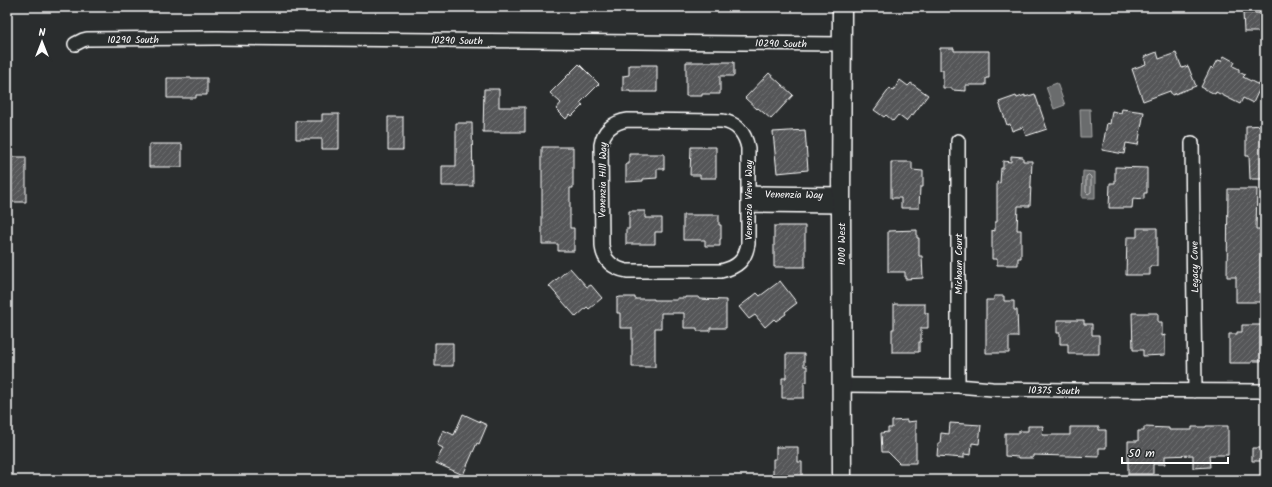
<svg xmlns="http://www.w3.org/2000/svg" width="1272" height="487" font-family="Kalam,sans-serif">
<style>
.water{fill:#6a6c6d;stroke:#a6a7a7}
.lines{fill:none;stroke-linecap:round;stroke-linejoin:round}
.shore{stroke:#c3c4c5;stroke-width:1}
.building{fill:url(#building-hatch);stroke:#fff}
.street-casing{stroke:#fff;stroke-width:16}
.secondary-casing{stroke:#fff;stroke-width:21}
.street{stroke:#2a2d2e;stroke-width:13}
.secondary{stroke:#2a2d2e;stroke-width:18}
.labels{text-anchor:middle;stroke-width:3;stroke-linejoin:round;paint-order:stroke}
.street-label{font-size:10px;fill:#fff;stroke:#2a2d2e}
</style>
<defs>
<pattern id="building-hatch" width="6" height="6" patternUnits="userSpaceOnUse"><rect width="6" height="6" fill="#555758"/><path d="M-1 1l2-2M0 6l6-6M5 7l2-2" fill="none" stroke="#6e7071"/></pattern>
</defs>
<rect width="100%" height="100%" fill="#2a2d2e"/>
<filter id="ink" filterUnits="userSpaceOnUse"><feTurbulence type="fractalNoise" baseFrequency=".025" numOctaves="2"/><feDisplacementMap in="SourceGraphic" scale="8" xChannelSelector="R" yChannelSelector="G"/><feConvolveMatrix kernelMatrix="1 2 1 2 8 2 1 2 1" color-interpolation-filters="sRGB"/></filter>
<g filter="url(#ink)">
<path class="water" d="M1057 83 1065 105 1054 109 1046 87Z
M1080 109H1090L1091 137H1081Z
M1083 171 1095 172V198H1082Z"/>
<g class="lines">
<path class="shore" d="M1089 175 1091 177V192L1088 194 1086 192V177Z"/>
</g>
<path class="building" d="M1243 13H1265V32H1244Z
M940 48H954V51H989V78H986V85H966V91L952 90V88H943V70H940Z
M1157 52 1159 59 1176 53 1182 68 1188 66 1196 86 1172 95 1170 91 1143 101 1132 69 1146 64 1144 57Z
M1224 56 1235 62 1233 66 1239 69V72L1245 75 1243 77 1261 86 1253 103 1243 98 1240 104 1216 92 1215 94 1201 87 1211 67 1213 69 1218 60 1221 61Z
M686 62H734V76H721L720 75V94H702V96H686Z
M579 64 599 84 580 103 583 105 572 116 570 114 566 119 556 109 561 103 550 93Z
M629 65H657V92H630V91H623V76L629 75Z
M769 73 793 95 771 119 758 108 757 109 745 98Z
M167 78H207V95H196V98H167Z
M900 80 908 86 911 83 928 95 912 116 911 115 906 121 898 115 893 121 886 115 884 117 874 110 890 88 893 91Z
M484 89H499V107H525V132H483Z
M1035 94 1047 129 1026 136 1023 127 1012 131 1010 124 1007 125 999 102 1016 96 1017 98 1025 95V97Z
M1122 109 1144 112 1138 145 1126 143 1124 154 1102 150 1107 123 1110 124 1112 111 1121 113Z
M322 114H339V149H322V139H296V121H322Z
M388 117H403V150H388Z
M456 123H472L473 186H442V166H456Z
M1265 125V179H1250L1249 156H1246V126Z
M805 130 808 170 777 173 773 132Z
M149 144H182V167H149Z
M542 147H573V188H570V228H574V251H558V244H542Z
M691 147H716V178H700V175H690Z
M629 154H664V169H657V178L643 179V181L626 182V164H629Z
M1011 156 1023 157V161H1032L1030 206H1018L1017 230H1021V258H1018V265H997V259H992V230L995 231V222H997V182L1000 183 1001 168H1003V161L1011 162Z
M7 157H26V202H7Z
M891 162H912V170L923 171V187H920L919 208H901V198H891Z
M1115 167 1147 168V193H1144V199L1133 198 1132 208H1109L1110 183H1115Z
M1228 189H1257L1256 229H1265V302H1236V277H1227Z
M629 211H645V218H662V232H655V244H626V229H629Z
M683 215H719V225H721V239H720V246H705V240H683Z
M774 226H805V267H774Z
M1137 228H1157V266H1150V275H1126L1127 237H1137Z
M917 230V238H919V256H922L923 278 905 279V272H888V231Z
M570 268 587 287 591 285 602 298 589 309 587 307 576 317 549 286Z
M780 281 797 303 785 312 786 314 776 321 774 319 765 327 755 315 749 319 739 307 757 293 760 296Z
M994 296H1004V301H1014V310H1017L1018 337H1009V353H986V300H994Z
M620 297H635V299H654V300H677V298H685V297H699V299L726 300V328H710V331H697V328H684V313H661V328H655V367H632V328H620V313H617V298Z
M894 304H925V313H928V328H921V342H919V352H892V329H894Z
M1132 313H1158V322H1162V336L1165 335V355L1143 356V350H1133Z
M1057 320H1084V324H1092V335H1099V354H1068V344H1060V333H1057Z
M1242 325H1262V333H1264V361H1252V363H1229V334H1237V332H1242Z
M435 343H453V366H435Z
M786 354H804V366H807V382H804V398H782V378H786Z
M463 414 487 425 479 444 477 443 463 475 436 463 443 448 437 445 443 430 454 435Z
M907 420V422L916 421V463H899L888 452H882L881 433 888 432V428H892V421Z
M950 423 981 425 979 444 972 443 971 455 964 454V458L937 456 938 443H940L941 433 949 434Z
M1028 426H1043L1042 435H1070V427H1099V430H1106V448H1099V457L1033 455V458H1018V457L1005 456V433H1019V431H1028Z
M1206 426H1228V455H1209L1210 467 1193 468V455L1165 456V464H1153V474H1128V441H1138V431H1144V427L1169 428V430H1192V427H1206Z
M776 447H798V462H802V479L773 480V459H776Z
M1252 448H1265V461H1252Z"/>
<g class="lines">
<g class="street-casing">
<path id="street" d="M75 44 83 40 87 39 217 38 842 44
M628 120 722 121C737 123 745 133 748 148V244C745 260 738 267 721 271H627C612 268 603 260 602 245L601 145C603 131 613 122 628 120Z
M1192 143 1195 391
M748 193 841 194
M748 205 841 206
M842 385 958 386 992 389 1069 390 1265 391
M958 386V141"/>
</g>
<g class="secondary-casing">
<path id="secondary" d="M842 7 841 206 842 480"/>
</g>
<use href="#street" class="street"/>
<use href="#secondary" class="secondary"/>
</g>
</g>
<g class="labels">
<g class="street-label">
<text x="133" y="43">10290 South</text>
<text transform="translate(457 40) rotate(1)" y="4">10290 South</text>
<text transform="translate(781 43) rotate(1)" y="4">10290 South</text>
<text transform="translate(602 180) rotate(-89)" y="4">Venenzia Hill Way</text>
<text transform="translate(794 194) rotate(1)" y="4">Venenzia Way</text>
<text transform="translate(748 200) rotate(-90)" y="4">Venenzia View Way</text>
<text transform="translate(841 244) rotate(-90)" y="4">1000 West</text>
<text transform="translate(958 264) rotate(-90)" y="4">Michaun Court</text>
<text transform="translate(1194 267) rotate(-91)" y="4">Legacy Cove</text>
<text transform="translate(1054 390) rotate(1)" y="4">10375 South</text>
</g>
</g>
<rect width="1272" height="487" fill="none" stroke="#2a2d2e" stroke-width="24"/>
<rect x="12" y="12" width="1248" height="463" fill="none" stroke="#fff" stroke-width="1.5" filter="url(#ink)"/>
<g transform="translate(42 42)" stroke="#2a2d2e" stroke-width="3" paint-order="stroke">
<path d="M0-3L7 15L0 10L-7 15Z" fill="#ffffff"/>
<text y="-6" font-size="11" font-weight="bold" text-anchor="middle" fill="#ffffff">N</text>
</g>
<path d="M1122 457v6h106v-6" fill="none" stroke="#ffffff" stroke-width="2"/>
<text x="1128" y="457" font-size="12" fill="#ffffff" stroke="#2a2d2e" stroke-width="3" paint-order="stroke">50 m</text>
</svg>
